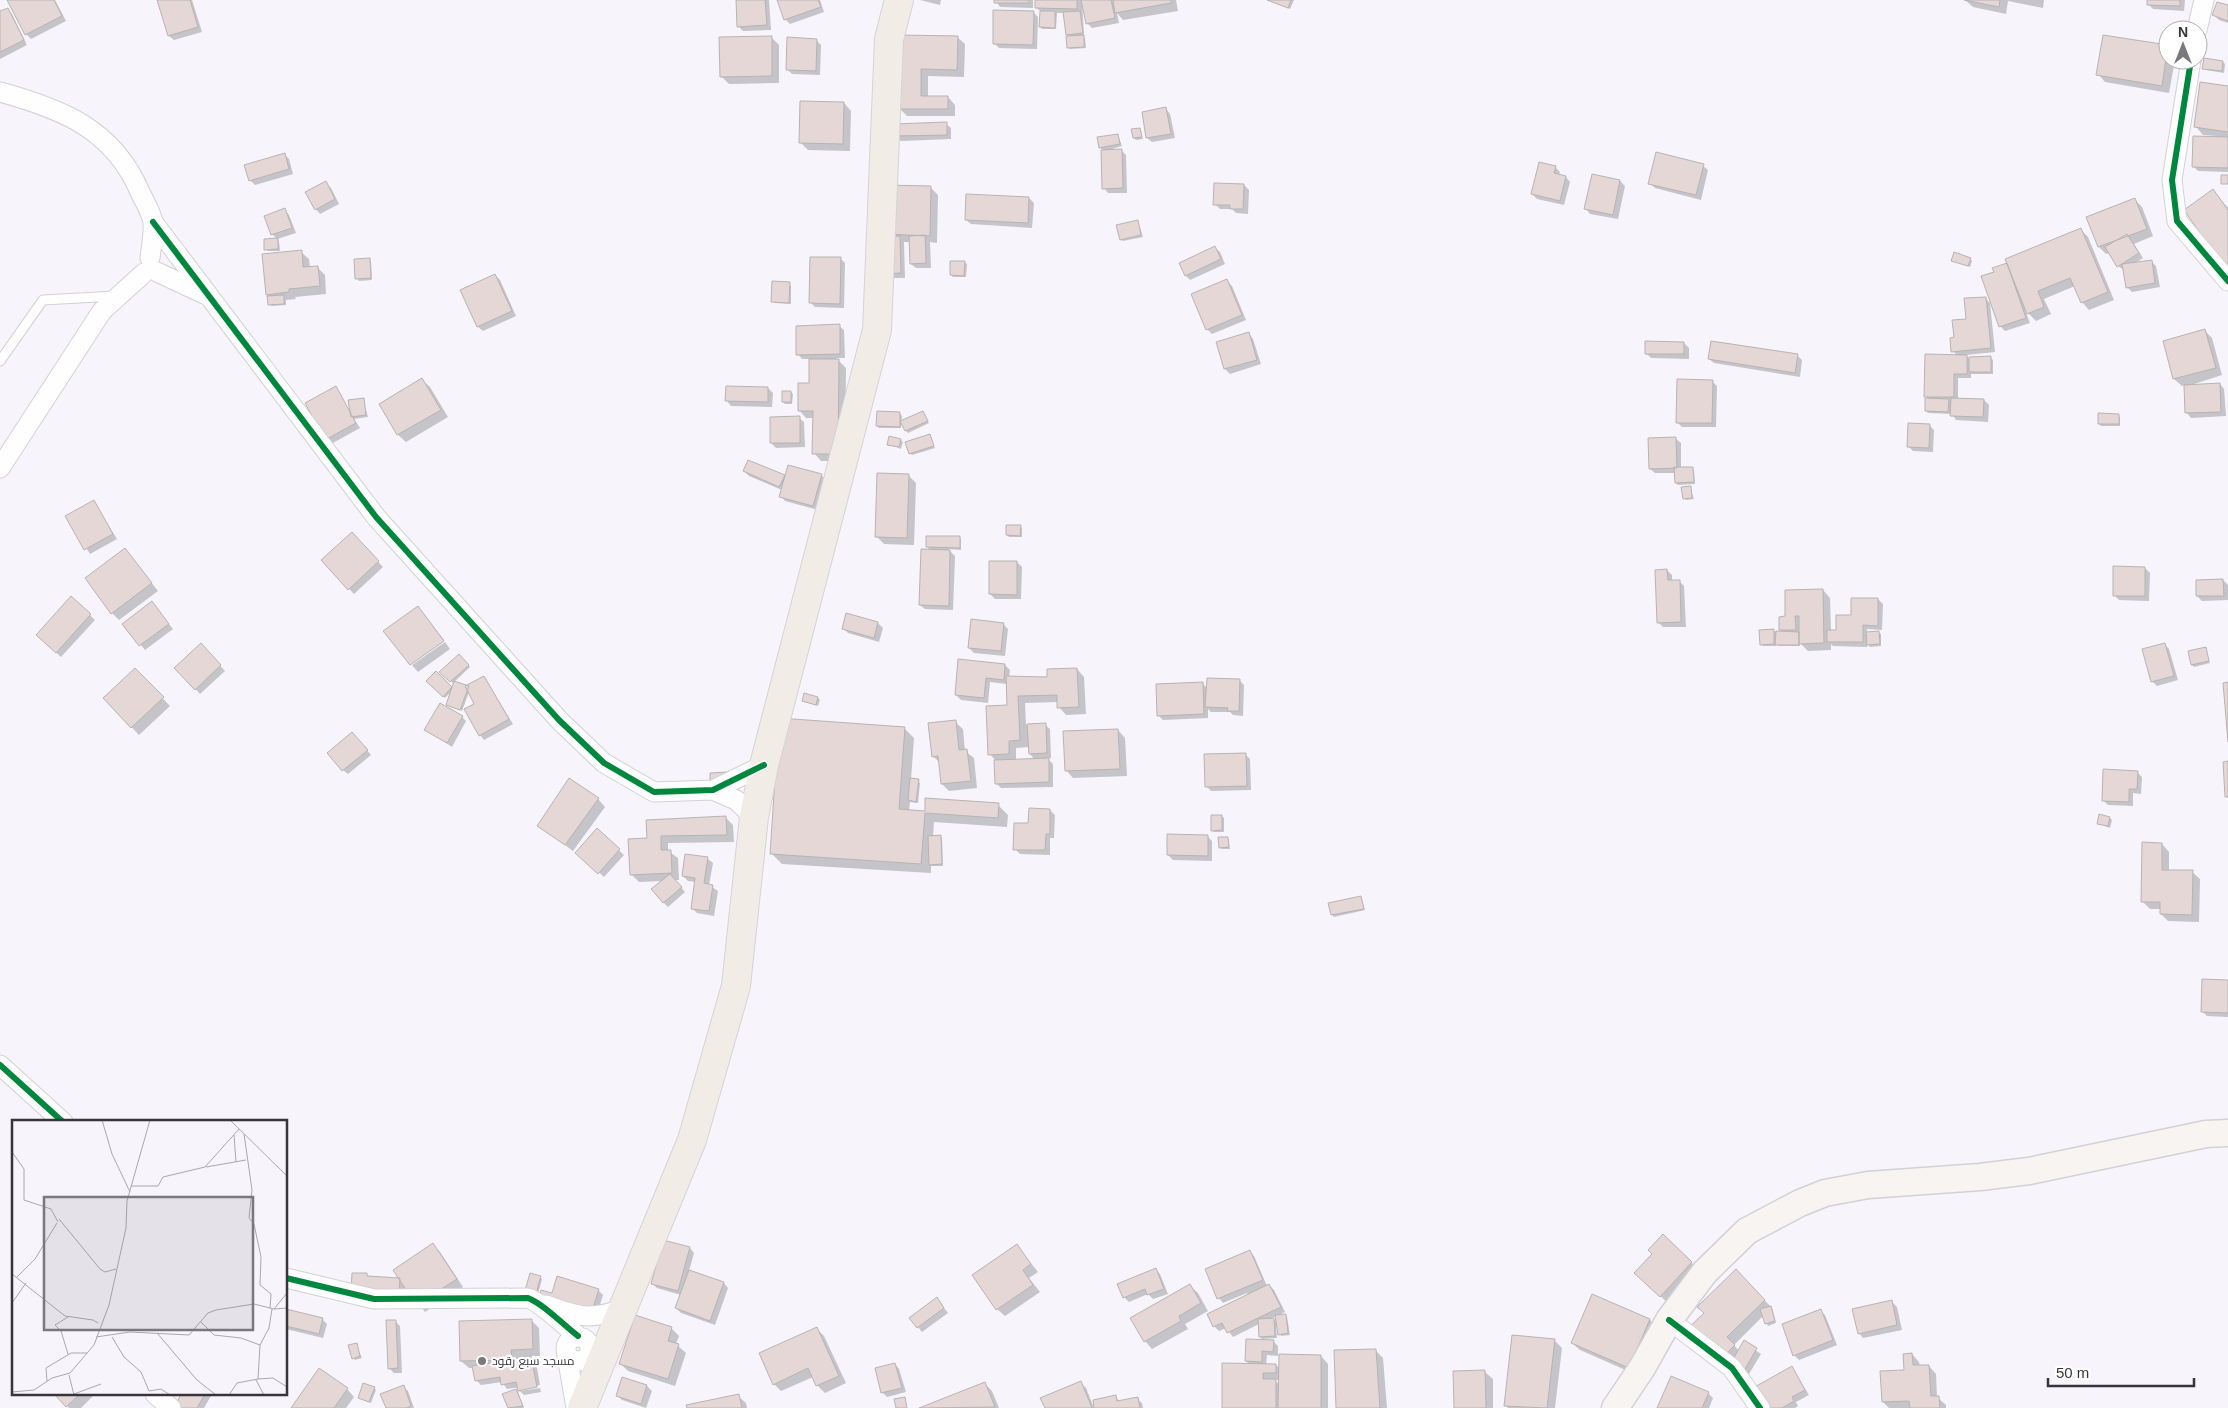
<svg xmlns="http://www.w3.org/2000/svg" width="2228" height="1408" font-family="Arial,Cairo,sans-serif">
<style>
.shadow{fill:#0003;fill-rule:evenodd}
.building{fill:#e5d7d6;stroke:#b7b3b5}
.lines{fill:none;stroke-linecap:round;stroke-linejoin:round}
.service-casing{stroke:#d2d1d6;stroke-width:11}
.minor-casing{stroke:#d2d1d6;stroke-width:21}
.secondary-casing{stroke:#d2d1d6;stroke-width:29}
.primary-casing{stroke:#d4d3d6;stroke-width:30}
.service{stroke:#fefefe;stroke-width:9}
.minor{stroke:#fefefe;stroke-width:19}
.secondary{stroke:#f8f4f2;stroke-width:26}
.primary{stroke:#f2ece7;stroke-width:28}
.cycleway-casing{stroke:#fff;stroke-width:9}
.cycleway{stroke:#00873e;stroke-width:6}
.poi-dot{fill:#7a787e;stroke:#fff;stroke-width:2}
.labels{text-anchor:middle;stroke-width:4.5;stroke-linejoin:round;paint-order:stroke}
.poi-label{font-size:12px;fill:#37353a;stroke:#fff;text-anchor:start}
.inset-road{fill:none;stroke:#aaa8ae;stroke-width:1}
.view{fill:#7a787e;fill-opacity:0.15;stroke:#7a787e;stroke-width:2.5}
.inset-edge{fill:none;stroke:#37353a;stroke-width:2.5}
</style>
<rect width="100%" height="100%" fill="#f7f5fb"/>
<path class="shadow" d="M9 0H55L66 21 31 39 26 34Z
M158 0H192L202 32 174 40 169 36Z
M737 0H769L771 30 743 31 738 26Z
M778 0H820L824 12 790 24 785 19Z
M920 0H941L940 5Z
M995 0H1033V8L1000 7Z
M1036 0H1176L1178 11 1123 20 1117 13 1119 23 1092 28 1087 23 1082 1 1084 35H1082L1085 38 1086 48 1070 49 1068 47 1070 37 1067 34 1065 13H1057L1056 29H1042L1040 27 1041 12 1036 7Z
M1269 0H1294L1290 9Z
M1965 0H2044L2043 8 2008 1 2006 14 1973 7Z
M2149 0H2185L2184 11 2153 9 2149 5Z
M2228 6V23L2219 20 2214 15Z
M7 9 12 14 27 45 0 59V13Z
M1033 12 1038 17 1037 49 999 48 994 43Z
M900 36 957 37 965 44 964 77 928 76V97H948L955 105V116H907L899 108Z
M2104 36 2168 47V60H2175L2169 93 2105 82 2098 74Z
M771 37 779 45V83L729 84 721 76Z
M816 40 821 45 820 75 792 74 787 69Z
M2205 60 2223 62 2225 64 2224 73 2206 70 2204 68Z
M2228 87V172L2198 171 2193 166 2217 136 2203 135 2196 127Z
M844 103 851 111 850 151 808 150 800 142Z
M1166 109 1170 114 1175 138 1152 142 1147 138Z
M946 124 951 128V139L901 141 896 136Z
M1140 129 1143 139 1136 140 1134 138Z
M1118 135 1122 146 1106 151 1121 150 1126 155 1127 193H1108L1104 188 1103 150 1100 148Z
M284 154 289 159 293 174 255 185 250 180Z
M1703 166 1708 170 1701 200 1655 188 1650 183Z
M1555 167 1560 172 1559 175 1566 177 1570 182 1564 205 1537 199 1532 194Z
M1593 176 1620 181 1625 186 1618 219 1590 214 1586 209Z
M326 183 331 188 339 204 320 214 316 209Z
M1244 185 1249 190 1248 214 1236 213 1232 209H1220L1215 204Z
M930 187 938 195 937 243 930 242 931 268H916L911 264V242H904L905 278H892L884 234Z
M2213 191 2228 208V271Z
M1029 198 1034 203 1032 228 971 224 966 220Z
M2135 200 2142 207 2153 236 2134 244 2143 258 2134 264 2151 261 2156 266 2160 287 2132 292 2127 287 2124 270 2118 266 2110 253 2106 254 2099 247Z
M285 210 289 215 296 233 277 239 272 234Z
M1138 221 1143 237 1123 241 1121 239Z
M2080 229 2088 237 2114 300 2089 310 2082 302 2075 286 2044 299 2051 314 2036 321 2025 310 2030 323 2005 331 2000 326 1983 277 2010 268Z
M277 239 279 241 280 251H268L266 249Z
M1215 248 1220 252 1225 264 1190 280 1186 276 1180 264Z
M301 252 309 259 310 268 317 267 325 275 326 294 295 297 296 299 286 300V305L271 306 267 294Z
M369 259 371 261 372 280 359 281 357 278Z
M841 259 845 263 844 308 815 307 810 302Z
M1970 259 1972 261 1970 267 1953 260Z
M964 262 967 264 966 277H953L951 275Z
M495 275 500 280 516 316 483 331 478 327 462 291Z
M1227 281 1232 286 1246 320 1212 334 1207 329Z
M789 284 791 286V304L775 303 773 301Z
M1985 298 1990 303 1995 352 1966 355 1970 360 1991 358 1993 360V374H1971V378H1958V399L1984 400 1989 405 1988 422 1956 420 1952 414 1928 413 1926 411 1929 400 1926 396 1958 356 1953 351 1955 338Z
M839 326 844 330 845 358H836L846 368 845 461H821L814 453V418H806L799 410 810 384V359H802L798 354Z
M2204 330 2212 338 2222 375 2188 386 2220 384 2224 389 2226 416 2191 418 2187 413 2185 385 2182 386 2174 379 2164 341Z
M1249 334 1253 339 1261 364 1230 374 1225 369 1217 343Z
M1684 343 1689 348V359L1651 358 1646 353Z
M1797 355 1802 360 1800 377 1714 363 1709 359Z
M422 380 430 387 448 417 406 442 398 435 380 404Z
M1712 381 1717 386 1716 427H1682L1677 422Z
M336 388 352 415 363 399 368 417 354 419 360 428 331 444 326 439Z
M768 388 773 393 772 407 731 406 727 401Z
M791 392 793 394 792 404H785L783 402Z
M923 412 929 423 908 433 906 431Z
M900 414 902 416 901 428H879L877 426Z
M2118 415 2120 417V426H2101L2099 424Z
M799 418 804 422 805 447 776 448 771 443Z
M1929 425 1934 430 1933 452 1913 451 1909 447Z
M929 436 935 448 912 455 910 453Z
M1676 439 1681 443V469L1692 468 1694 470 1695 484 1678 485 1676 483V473H1655L1650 469Z
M901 440 903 442 901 449 889 444Z
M744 471 786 478 821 475 826 480 818 510 785 501 781 496 782 490 749 476Z
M908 475 916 483 914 545 884 544 876 536Z
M1690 487 1694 499 1686 500 1684 498Z
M94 502 117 539 90 554 67 517Z
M1020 526 1022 528V537H1009L1007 535Z
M352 534 383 567 354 594 323 561Z
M959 537 961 539V550L948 549 955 556 953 610 925 609 920 605 931 551 927 547Z
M125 549 158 591 119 620 112 613Z
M1017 562 1022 567 1021 599H995L990 594Z
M2145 568 2150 573 2149 601 2119 600 2114 595Z
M1667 570 1672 575V581H1679L1684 586 1686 627H1663L1658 622Z
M2223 580 2228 585V600L2202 601 2197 596Z
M1823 590 1830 598 1831 631H1837L1852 616 1878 599 1883 604 1882 630 1867 629V633L1878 632 1881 634V646L1870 647 1867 643V647L1833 646 1831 644V650L1808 651 1800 643V646H1779L1776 643V646H1763L1761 644 1773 631 1784 633 1780 630 1787 618Z
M72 598 95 620 61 657 42 640Z
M418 607 444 640 410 663 385 632Z
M156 608 173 629 145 650 124 624Z
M847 615 878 623 883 628 879 642 848 633 843 628Z
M1003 624 1008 629 1005 656 974 653 969 648Z
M445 642 450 649 418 672 412 665Z
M2164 644 2169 649 2178 680 2157 686 2152 681Z
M201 645 225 671 200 694 176 668Z
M2205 649 2210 663 2194 667 2192 665Z
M459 655 470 667 453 683 441 672Z
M1005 665 1010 670 1009 677 1048 678 1077 669 1084 677 1086 714 1066 715 1059 707 1058 702 1025 703 1026 725H1045L1050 729 1051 758H1047L1053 764V787L1001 788 996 783 995 760 990 754 1008 706 1007 684 990 682 988 703 961 700 956 695ZM1029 747 1030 754 1035 760H1016V748Z
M135 669 170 706 139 735 104 698Z
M436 672 453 689 466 687 484 677 513 724 484 740 480 735 476 704 469 692 462 711 449 706 447 704 452 691 445 698 428 681Z
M1239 680 1244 685 1243 716 1233 715 1230 712H1211L1208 709V718L1163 720 1158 715 1202 683 1208 689Z
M818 698 820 700 818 706 803 701Z
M462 717 466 721 452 747 426 730Z
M955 722 963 729 965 751 974 758 977 788 949 791 942 784 940 763 933 756Z
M904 728 914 738 911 780 920 783 918 803 910 802 909 811 926 812 998 805 1008 815 1007 827 934 822 933 837 940 836 942 838 943 866H931V873L782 864 772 854Z
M1118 730 1125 738 1127 776 1073 778 1066 770Z
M357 738 371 755 348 774 343 770Z
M1245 754 1250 759 1251 790 1211 791 1206 786Z
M2137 772 2142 777 2141 794 2133 793V806L2108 805 2103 800Z
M598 799 605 807 573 851 539 826Z
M1050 810 1055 815 1054 838H1050V855L1020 854 1015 849 1029 824Z
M1222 816 1224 818V832H1214L1212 830Z
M725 817 733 825 734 842 668 843V851L678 858 679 880H675L685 892 668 907 663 902V881L639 882 631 874 649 839Z
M2110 818 2112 820 2110 828 2099 824Z
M598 830 624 855 604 877 582 857Z
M1207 836 1212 841V861L1173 860 1168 855Z
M1228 838 1230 849H1222L1220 847Z
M2162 844 2169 852V871L2192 872 2200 879 2199 922 2168 921 2161 914V909H2150L2142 901Z
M708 859 713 863 709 885 718 891 714 916 697 913 692 908 696 882 688 881 683 876Z
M1361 898 1365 910 1334 917 1332 915Z
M2228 981V1017L2207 1016 2202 1011Z
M1663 1236 1699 1270 1668 1303 1643 1280Z
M664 1241 690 1248 694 1253 689 1271 724 1283 728 1288 715 1325 681 1313 676 1308 681 1295 657 1288 652 1283Z
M433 1245 440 1252 463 1287 425 1312 404 1285V1299L357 1297 366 1274 370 1277 400 1279Z
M1017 1246 1038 1272 1029 1278 1040 1292 1005 1316 997 1309Z
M1249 1251 1254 1256 1267 1286 1269 1285 1274 1290 1285 1312 1277 1316 1285 1315 1287 1317 1290 1335 1281 1336 1278 1327H1276L1277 1338 1262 1339 1260 1337 1259 1324 1233 1337 1226 1328 1219 1331 1214 1326 1248 1295 1247 1293 1223 1303 1219 1298 1206 1269ZM1276 1316 1278 1323 1272 1318Z
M1155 1269 1160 1274 1168 1294 1153 1299 1148 1294 1129 1302 1124 1297Z
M1736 1271 1772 1308 1776 1323 1768 1326 1763 1316 1734 1345 1739 1351 1744 1342 1761 1354 1746 1379 1734 1372 1705 1313Z
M540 1277 542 1279 537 1298 527 1296Z
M1190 1286 1198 1293 1208 1311 1185 1324 1188 1329 1152 1349 1145 1341Z
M598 1290 603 1295 595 1321 553 1295Z
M937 1299 948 1313 922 1332 911 1318Z
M1892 1302 1897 1307 1902 1330 1863 1338 1859 1333Z
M286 1310 322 1319 327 1324 323 1338 286 1329Z
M1820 1311 1825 1315 1837 1345 1799 1360 1794 1355Z
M1650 1320 1657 1327 1637 1375 1580 1350 1572 1343Z
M395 1321 400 1326 402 1373H394L389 1368Z
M532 1321 539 1328 540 1356H530L536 1362 540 1385 521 1389V1391L540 1388 541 1392 524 1395 519 1390 522 1387 507 1389 502 1382 481 1385 476 1380 474 1368H469L461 1361Z
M671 1328 679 1336 676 1344 686 1353 675 1386 628 1371 621 1364Z
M816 1328 824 1336 846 1383 825 1393 817 1385 813 1377 781 1391 774 1384Z
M1554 1340 1562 1348 1555 1408H1508L1506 1406Z
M1273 1341 1278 1346V1356L1267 1355 1266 1365H1276L1280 1369 1321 1356 1328 1364V1408H1223L1250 1365 1246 1361ZM1274 1380H1280V1385Z
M356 1345 362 1358 355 1360 353 1358Z
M1375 1350 1383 1358 1387 1408H1337Z
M1912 1354 1919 1362 1920 1366H1929L1936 1374 1937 1397 1946 1405V1408H1889L1883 1402 1905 1371Z
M895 1364 899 1369 906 1392 887 1397 883 1393 876 1369Z
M1792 1368 1809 1395 1796 1402 1798 1406 1795 1408H1766Z
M1485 1372 1493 1379V1408H1455Z
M623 1378 647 1386 652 1391 646 1408 622 1400 617 1395Z
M984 1383 992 1391 999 1408H922Z
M1081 1383 1086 1388 1094 1408H1046Z
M403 1387 408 1391 414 1408H387Z
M374 1388 376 1390 371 1403 361 1399Z
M347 1389 354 1397 346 1408H293Z
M516 1390 518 1392 524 1408H509L504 1395Z
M1708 1393 1713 1398 1709 1408H1659Z
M56 1394H95L81 1408H69Z
M183 1394H212L204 1408H175Z
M738 1396 746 1403 747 1408H688Z
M1115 1397 1121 1402 1137 1399 1142 1403 1143 1408H1095Z"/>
<path class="building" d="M7 0H54L62 16 25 35Z
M157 0H190L198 27 168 36Z
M736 0H765L767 25 737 27Z
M777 0H818L821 7 784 20Z
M994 0H1029V3H994Z
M1035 0H1077V9L1035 8Z
M1081 0H1111L1115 18 1086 24Z
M1113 0H1171V3L1115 13Z
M1267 0H1291L1288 8Z
M1964 0H2000L1999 7Z
M2147 0H2180V6L2147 5Z
M2217 2 2228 5V21L2212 15Z
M8 8 24 40 0 52V11Z
M993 10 1034 11 1033 45 993 44Z
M1040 11H1055V28L1039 27Z
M1080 11 1083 33 1066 35 1063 12Z
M899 35 958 36 957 70 921 69V96H948V109H898Z
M1084 35V47L1067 48 1066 36Z
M2103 35 2168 45 2162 86 2096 75Z
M772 36V76L720 77 719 37Z
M787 37 817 39 816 71 786 70Z
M2204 58 2223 61 2222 71 2202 69Z
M2200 82 2228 86V132L2194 127Z
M800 101 844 102 843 144 799 143Z
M1166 107 1171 134 1146 138 1142 112Z
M947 122V135L895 136 894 124Z
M1140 128 1142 137 1133 138 1131 129Z
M1118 134 1120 144 1099 148 1097 137Z
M2193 136 2228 137V168L2192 167Z
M1122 149 1123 188 1102 189 1101 150Z
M1656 152 1704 164 1696 195 1648 184Z
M285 153 289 169 249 181 244 165Z
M1539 162 1556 166 1554 173 1566 176 1560 201 1531 194Z
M1592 174 1620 180 1613 215 1584 209Z
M2221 175H2228V184H2221Z
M326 181 335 199 315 210 305 192Z
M1214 183 1244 184 1243 209H1230V205H1213Z
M884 185 931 186 930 236 883 234Z
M2213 189 2228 210V273L2184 210Z
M966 194 1029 197 1028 223 965 220Z
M2135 198 2147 229 2098 247 2086 217Z
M285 208 292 228 271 235 264 216Z
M1138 220 1141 235 1120 240 1116 225Z
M2081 228 2108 292 2081 303 2070 278 2038 291 2044 307 2027 314 2005 259Z
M2127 234 2139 253 2117 267 2105 247Z
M925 235 926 263 910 264 909 236Z
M900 236 901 273 886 274 884 237Z
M278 238V249L264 250V239Z
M1215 246 1221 259 1185 276 1179 263Z
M302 250 303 267 318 266 320 286 289 289V292L266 295 262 254Z
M1954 252 1971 258 1968 266 1951 261Z
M810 257H841L840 304 809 303Z
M370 258 371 278 355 279 354 259Z
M2152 260 2155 283 2126 288 2122 264Z
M950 261H965L964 276 950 275Z
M2007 263 2026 318 1999 327 1981 276 1994 272 1992 268Z
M495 274 512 311 477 327 460 290Z
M1227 279 1242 315 1206 330 1191 294Z
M772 281 790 282 789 303 771 302Z
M284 295V304L268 305 267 296Z
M1986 297 1991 348 1951 352 1950 338 1954 337 1952 320 1966 319 1964 298Z
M840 324V354L796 355V326Z
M2205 329 2216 368 2173 379 2163 341Z
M1249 332 1257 360 1224 369 1216 342Z
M1645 341 1684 342V354H1645Z
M1711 341 1798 354 1795 373 1708 359Z
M1925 354 1967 355V374H1954V397H1924Z
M1991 356V372H1969V357Z
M809 359H839L838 454H812L813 411H798V383H809Z
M422 378 441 410 397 435 379 404Z
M1677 379 1713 380 1712 423H1676Z
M2220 383 2221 412 2185 413 2184 385Z
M336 386 356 423 325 440 305 403Z
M726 386 768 387V402L725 401Z
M782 391H791V402H782Z
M364 398 366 415 351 417 348 400Z
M1925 398 1949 399 1948 412 1925 411Z
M1951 398 1984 399 1983 417 1950 416Z
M877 411 900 412V427L876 426Z
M923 411 928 421 905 431 900 421Z
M2098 413 2119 414V424H2098Z
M800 416V443H770V417Z
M1908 423 1930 424 1929 448 1907 447Z
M930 434 934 446 909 454 905 442Z
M889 436 901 439 899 447 887 445Z
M1676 437 1677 468 1649 469 1648 438Z
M748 460 785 475 779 487 743 471Z
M788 465 822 474 813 506 779 497Z
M1674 467H1693L1694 482 1675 483Z
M877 473 909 474 907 538 875 537Z
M1691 486 1692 498 1683 499 1681 487Z
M94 500 113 534 84 550 65 516Z
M1006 525H1021L1020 536 1006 535Z
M352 532 379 561 348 590 321 560Z
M926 536H960V548L926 547Z
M125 548 152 583 111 614 85 578Z
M921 549 950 550 949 606 919 605Z
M989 561H1017V595L989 594Z
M2113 566 2145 567V596H2113Z
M1667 569 1668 580H1680L1681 622 1657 623 1655 570Z
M2223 579 2224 596H2196V580Z
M1823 589 1824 643 1799 644V616H1795L1796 630H1779V617L1785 616V590Z
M71 596 91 614 56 653 36 635Z
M1851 598H1878V626L1863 625V642H1827V630H1836V615H1851Z
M152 601 169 624 139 646 122 624Z
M418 606 444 641 410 665 383 631Z
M846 613 878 622 874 638 842 629Z
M971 619 1004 623 1001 651 968 648Z
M1774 629V644L1760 645 1759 630Z
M1776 631 1799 632V645H1775Z
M1879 631 1880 644 1867 645 1866 632Z
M201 643 221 665 195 690 174 668Z
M2165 643 2174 676 2151 682 2142 649Z
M2206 647 2209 661 2191 665 2188 651Z
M459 654 469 665 450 682 439 672Z
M958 659 1005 664 1004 680 986 678 984 698 955 695Z
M135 668 164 697 131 728 103 698Z
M1077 668 1079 707 1057 708V695L1018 696 1020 740 1009 741V754L988 755 986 706 1007 705 1006 676 1047 677V669Z
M436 671 452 687 443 697 426 681Z
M484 676 509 719 479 736 464 709 474 704 465 686Z
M1207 678 1240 679 1239 711H1227L1228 708 1205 707Z
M454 681 469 686 460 710 446 705Z
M1203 682 1204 714 1157 716 1156 684Z
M2228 682V742L2223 683Z
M804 693 818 697 816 705 802 701Z
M440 703 463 716 447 743 424 730Z
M779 718 905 727 899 809 925 811V798L999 803 998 818 925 813 921 864 770 854Z
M956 720 959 750 967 749 971 781 941 784 938 756 932 757 928 723Z
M1046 723 1047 753 1029 754 1027 724Z
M1118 729 1120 769 1065 771 1063 731Z
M352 732 368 750 342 771 327 753Z
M1246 753 1247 786 1205 787 1204 754Z
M1049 758V782L995 784 994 760Z
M2228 761V797H2225L2223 762Z
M2103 769 2138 771 2137 789H2129V802L2102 801Z
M727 772V783H710V773Z
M569 778 599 798 565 845 537 826Z
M910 778 919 779 916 802 908 800Z
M1029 808 1050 809V834H1046L1045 850H1013L1014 823H1028Z
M2099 814 2110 817 2108 826 2097 824Z
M1211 815H1222V830L1211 831Z
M726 816 727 835 661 836V850H671L672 873 630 875 628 839 647 838 646 820Z
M597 828 620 849 598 874 575 853Z
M1167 834 1208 835V856L1167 855Z
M941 835 942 864 929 865 928 836Z
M1218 837H1228L1229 847 1219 848Z
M2142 842 2162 843V870H2193L2192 915 2160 914V902H2141Z
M685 854 708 857 704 883 713 885 709 911 691 909 695 878 682 876Z
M670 874 682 887 663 903 651 889Z
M1361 896 1364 909 1331 915 1328 903Z
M2202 979 2228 980V1013L2201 1012Z
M1663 1234 1692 1262 1660 1297 1634 1273 1652 1254 1648 1250Z
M663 1240 690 1247 678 1291 651 1284Z
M433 1243 457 1279 416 1305 393 1270Z
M1017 1244 1031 1264 1023 1270 1033 1285 996 1310 972 1275Z
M1250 1250 1263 1280 1217 1299 1205 1269Z
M1156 1268 1164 1289 1147 1295 1145 1289 1123 1298 1117 1284Z
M1736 1269 1765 1300 1727 1337 1735 1345 1722 1358 1686 1330 1704 1313 1697 1307Z
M689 1270 724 1282 710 1321 675 1308Z
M352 1273H367V1276L400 1278 399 1295 351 1293Z
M530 1273 541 1276 535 1297 524 1294Z
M557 1276 599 1289 590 1317 538 1300 541 1290 552 1293Z
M1190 1284 1201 1303 1179 1316 1181 1321 1144 1342 1130 1318Z
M1269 1284 1281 1307 1227 1333 1222 1323 1213 1327 1207 1314Z
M1592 1294 1650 1319 1629 1368 1571 1343Z
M937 1297 944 1308 917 1328 909 1318Z
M1892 1300 1897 1325 1858 1334 1852 1309Z
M1771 1306 1775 1321 1765 1324 1760 1309Z
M286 1309 323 1318 319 1334 286 1326Z
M1821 1309 1833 1340 1793 1356 1782 1324Z
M1286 1314 1288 1333 1278 1335 1275 1315Z
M635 1315 672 1327 668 1341 679 1344 668 1379 619 1364Z
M1274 1318 1275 1336 1259 1337 1258 1319Z
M532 1319 533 1349 511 1350 512 1360 460 1361 459 1321Z
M386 1320H396L398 1368 388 1369Z
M817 1327 839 1376 816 1386 808 1368 773 1385 759 1353Z
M1512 1335 1555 1339 1547 1408 1504 1406Z
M1246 1339 1274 1340 1273 1352 1262 1351V1362L1245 1361Z
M1744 1340 1757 1348 1741 1376 1728 1368Z
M357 1343 360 1356 352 1359 348 1345Z
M1376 1349 1380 1408H1336L1334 1350Z
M1912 1353 1913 1365H1929L1931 1396H1939L1940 1408H1910L1909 1401 1882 1402 1880 1371 1904 1370 1903 1354Z
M1279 1354 1321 1355V1408H1278Z
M531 1356 537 1387 518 1391 516 1382 501 1385 500 1377 475 1381 472 1366Z
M895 1363 902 1388 881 1393 875 1368Z
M1222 1363 1276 1364V1373H1263V1379H1276V1408H1222Z
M1792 1366 1805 1390 1792 1397 1794 1401 1782 1408H1764L1753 1388Z
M319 1368 348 1388 334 1408H291Z
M1485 1370 1486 1408H1454L1453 1371Z
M1671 1376 1709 1392 1702 1408H1657Z
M622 1377 647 1385 641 1404 616 1396Z
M1081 1381 1092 1408H1045L1040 1398Z
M985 1382 995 1407 919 1408Z
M363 1383 375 1387 369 1402 358 1398Z
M404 1385 411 1406 406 1408H386L380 1394Z
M516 1389 523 1406 508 1408 502 1394Z
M54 1394H80L66 1407Z
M181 1394H205L197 1408H174Z
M739 1394 742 1408H687L686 1405Z
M1116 1395 1117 1401 1138 1397 1140 1408H1094L1093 1400Z
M905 1397 907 1408H896L894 1399Z"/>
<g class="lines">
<g class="service-casing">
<path id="service" d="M0 361 43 300 116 296"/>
</g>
<g class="minor-casing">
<path id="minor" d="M2197 30 2204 0
M2191 60 2172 180 2177 221 2228 281
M0 92C62 109 113 129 140 192 144 201 152 213 153 223 154 234 151 247 150 258
M153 222 376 517 559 720 604 763 654 792 713 790 764 765
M157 272 204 294
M0 468 102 311 144 273
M713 790 736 800 754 817
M0 1065 63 1122
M286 1278 374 1299 528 1298C544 1304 563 1325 578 1336
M546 1305C576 1316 591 1321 621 1309
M1669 1320 1732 1368 1760 1408
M566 1349a12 12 0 1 1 24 0a12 12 0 1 1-24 0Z
M567 1356 576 1408
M155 1394 171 1408"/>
</g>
<g class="secondary-casing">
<path id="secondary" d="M1615 1408 1642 1368 1669 1320 1705 1272 1747 1231 1800 1203 1825 1193 1868 1185 1980 1177 2029 1171 2206 1134 2228 1133"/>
</g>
<g class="primary-casing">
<path id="primary" d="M582 1408 692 1140 736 986 754 817 764 765 877 330 889 39 899 0"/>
</g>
<use href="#service" class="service"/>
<use href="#minor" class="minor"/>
<use href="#secondary" class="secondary"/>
<use href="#primary" class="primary"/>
<g class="cycleway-casing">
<path id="cycleway" d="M2191 60 2172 180 2177 221 2228 281
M153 222 376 517 559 720 604 763 654 792 713 790 764 765
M0 1065 63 1122
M286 1278 374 1299 528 1298C544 1304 563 1325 578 1336
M1669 1320 1732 1368 1760 1408"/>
</g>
<use href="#cycleway" class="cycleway"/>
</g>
<circle class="poi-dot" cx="482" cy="1361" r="5"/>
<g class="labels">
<g class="poi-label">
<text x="492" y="1365">مسجد سبع رقود</text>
</g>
</g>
<g transform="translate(12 1120)">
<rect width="275" height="275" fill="#f7f5fb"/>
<path class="inset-road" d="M90 0 100 34 118 72M218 0 275 56M232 14 240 70 237 98 242 104 249 137 248 165 259 174 258 188M222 15 224 42M0 32 12 49V80L39 89 46 102M194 47 234 40M119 66H146L151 57 193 47 227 9M47 99 88 149 93 152 104 149M0 154 53 196 81 200 86 203M5 157 23 139 45 103M0 183 14 163M262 189 275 173M56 197 43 205 49 211 56 234M189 202 202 215 229 218 248 225 246 259 261 258 275 267M145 213 185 260 204 275M84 217 118 212 177 215 196 193 204 190 242 184 262 189 275 188M100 217 112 237 129 252 137 271 149 269 158 275M248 225 257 208 260 189M58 253 82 225 97 185 114 108 115 81 138 0M57 255 62 275M244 260 252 275M35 261 34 248 59 233H75M0 272 22 270 40 258 58 253M62 274 89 264M217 275 225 263 246 259"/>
<path class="view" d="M32 77H241V210H32Z"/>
<rect width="275" height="275" class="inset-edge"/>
</g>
<g transform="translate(2183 45)"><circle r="24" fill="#ffffff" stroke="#afaeb0"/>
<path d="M0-4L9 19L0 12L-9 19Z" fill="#7a787e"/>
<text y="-8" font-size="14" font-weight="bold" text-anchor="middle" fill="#37353a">N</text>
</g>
<path d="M2048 1378v8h146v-8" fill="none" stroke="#37353a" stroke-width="2.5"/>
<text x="2056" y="1378" font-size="15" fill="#37353a" stroke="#ffffff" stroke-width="4" paint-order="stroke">50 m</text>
</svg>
